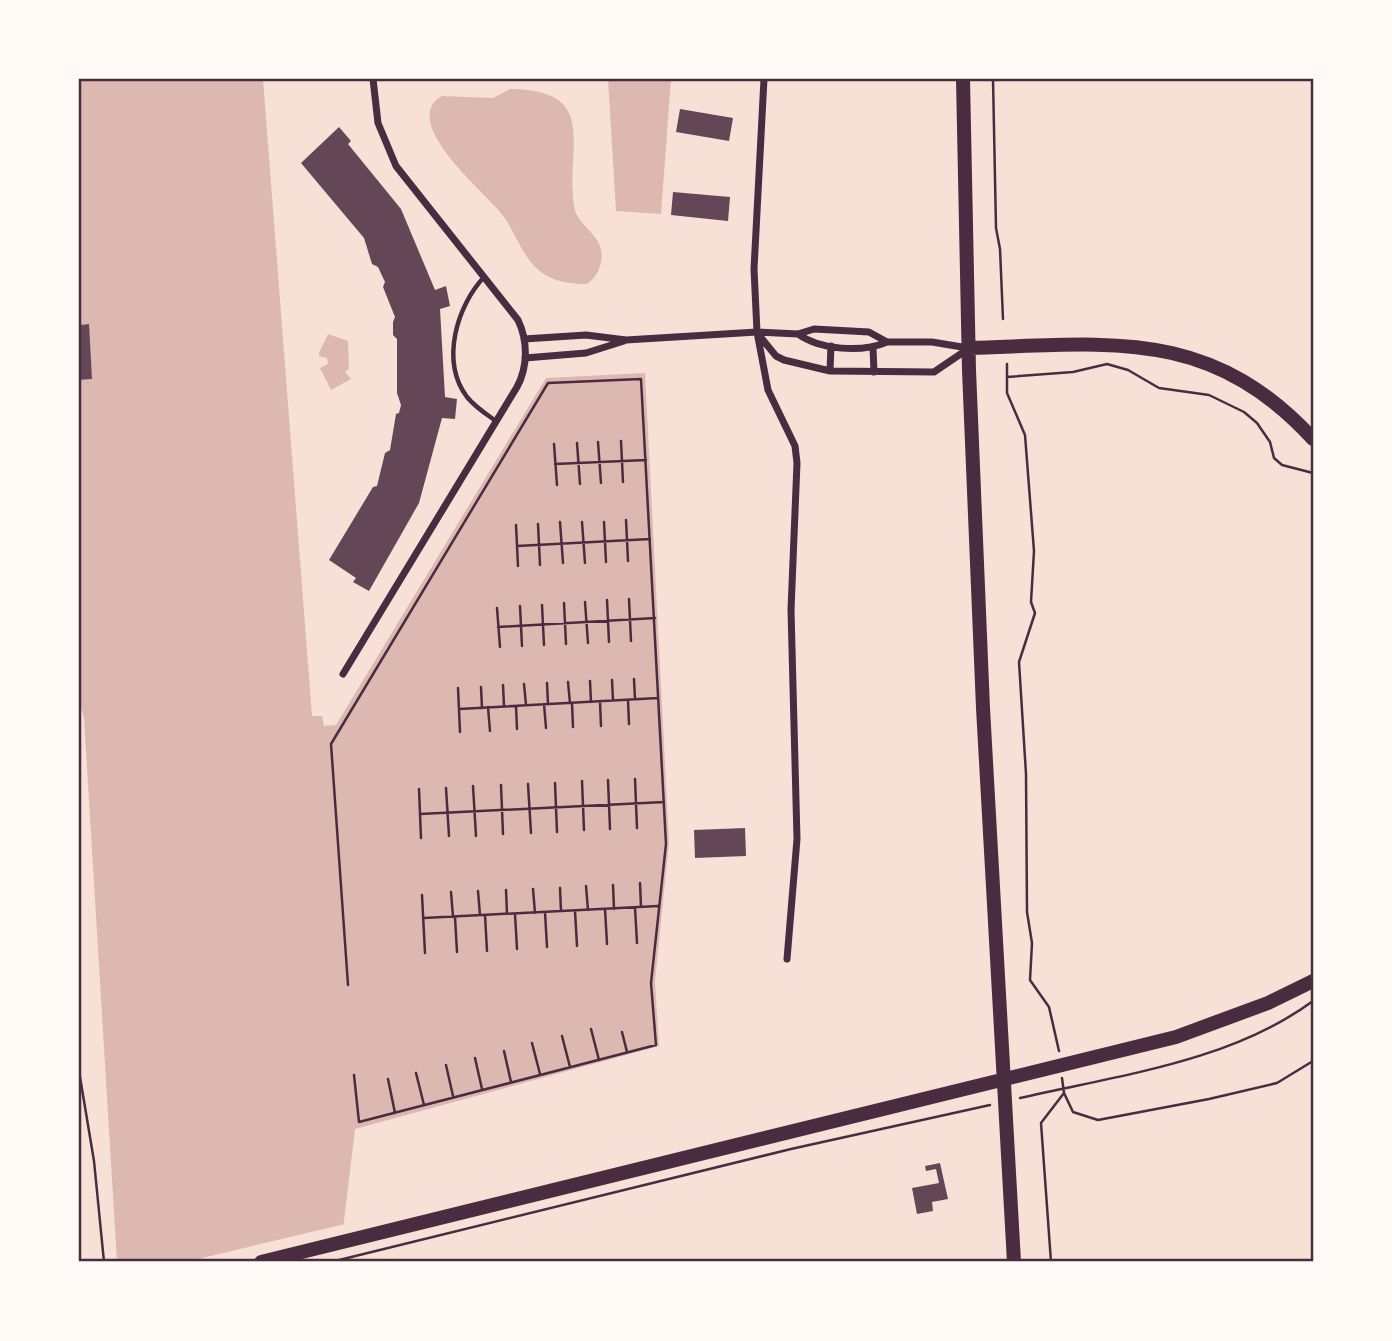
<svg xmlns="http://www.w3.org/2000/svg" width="1392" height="1341" font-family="Overpass,sans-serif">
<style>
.water{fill:#dcb8b0}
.pier{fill:#f7e1d7}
.building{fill:#644757}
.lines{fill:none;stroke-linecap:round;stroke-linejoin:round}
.path{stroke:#4a2c40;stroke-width:2.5}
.service{stroke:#4a2c40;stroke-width:4.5}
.minor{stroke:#4a2c40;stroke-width:7}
.primary{stroke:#4a2c40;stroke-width:14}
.neatline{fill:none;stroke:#4a2c40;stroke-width:2.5}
</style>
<rect width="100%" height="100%" fill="#f7e1d7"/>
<path class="water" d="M79 79H263L312 716H322L324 726 336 725 546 378 645 373 669 842 655 981 659 1046 355 1129 339 1262H117L84 718 79 699V380L92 379 88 324 79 325Z
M608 79H671L661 214 616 211Z
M510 89C601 90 565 146 574 206 577 228 607 235 601 262 599 272 595 278 587 284 571 284 554 282 541 272 520 256 516 230 499 211 483 191 398 121 442 96L493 98Z
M328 334 348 341 349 369 345 372 351 379 331 390 320 368 328 364 327 358 319 356V353Z"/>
<path class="pier" d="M345 1224 342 1262H185Z"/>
<path class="building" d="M680 109 733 118 729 141 676 132Z
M339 127 351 141 348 144 401 209 435 290 446 286 450 306 440 309 445 397 457 399 455 419 442 418 419 503 369 591 353 582 356 578 329 560 373 487 377 486 385 453 390 450 396 414 399 413 401 405 397 393V339L393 335V322L395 317 383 287 385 282 378 267 372 264 364 238 301 163Z
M673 192 730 197 728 221 671 215Z
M89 324 92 379 79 380V325Z
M745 828 746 856 695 858 694 830Z
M940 1163 948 1199 932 1202 933 1211 917 1214 912 1188 939 1183 936 1169 926 1171 925 1166Z"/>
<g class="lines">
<path class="path" d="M993 79 996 228 1000 249 1003 319
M1007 364V393L1025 435 1034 551 1031 602 1035 613 1019 662 1026 774 1027 912 1032 943 1030 980 1049 1007 1059 1051
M1007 377 1073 372 1107 364 1128 370 1159 388 1209 395 1244 412 1257 423 1270 442 1274 458 1282 465 1313 473
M621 441 623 482
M598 442 601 483
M577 443 580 484
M554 444 557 485
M555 464 646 460
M626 520 628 561
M560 522 563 563
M582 522 585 563
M604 522 606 562
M538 524 540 565
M516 525 518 566
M517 546 650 539
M629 599 631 641
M607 600 609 642
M585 602 588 643
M564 603 566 644
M542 605 544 645
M520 606 522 646
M497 608 500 647
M498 627 655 618
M634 679 635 699
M612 680 613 700
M590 681 591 702
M568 682 570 703
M547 683 548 704
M524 684 526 705
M503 685 504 706
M481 687 482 708
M458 688 460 732
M628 700 629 724
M600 702 601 726
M572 703 573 727
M544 704 546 728
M516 706 517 729
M488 707 490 731
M459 709 658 698
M635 779 637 828
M608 780 610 829
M582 781 584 830
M555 783 557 832
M528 784 531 833
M501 785 503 834
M473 786 476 836
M446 788 449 836
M419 789 421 838
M420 814 664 802
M640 883 641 907
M613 885 614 909
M586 886 588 910
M560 888 561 911
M533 889 535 913
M506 890 507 914
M478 891 480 915
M451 892 453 917
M422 895 425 953
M635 908 637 943
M605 909 607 944
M575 911 577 946
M545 912 547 947
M515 914 517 949
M485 915 487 951
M455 917 457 952
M424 918 658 906
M348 985 331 744 548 383 641 379 666 844 651 983 656 1045 359 1122 354 1075
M591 1029 599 1060
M622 1032 627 1052
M562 1036 570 1067
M532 1043 540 1074
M504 1051 511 1082
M475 1058 482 1089
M446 1065 453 1096
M79 1071 94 1161 104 1262
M416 1073 424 1105
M1062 1078 1064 1093 1073 1112 1098 1120 1209 1099 1277 1083 1313 1061
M388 1079 395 1113
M1020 1098C1119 1075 1230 1062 1313 1001
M331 1262 791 1149 990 1105
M1051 1262 1041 1123 1064 1093"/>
<path class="service" d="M484 277C457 306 440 361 467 397 475 407 486 414 496 421"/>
<path class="minor" d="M764 79 754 269 757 332 768 390 795 446 797 463 791 610 797 839 787 959
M758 334 776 356 784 360 830 371 934 372 968 349
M798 334C820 350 862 353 887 342
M524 339 586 335 626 340 757 332 798 334 814 329 869 332 887 342H932L968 348
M873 348 874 372
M525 358 586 353 624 341
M830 371 831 346
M343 674 517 387C528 367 528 341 518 320L396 166 378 123 373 79"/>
<path class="primary" d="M963 79 969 370 983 708 1014 1262
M969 348C1108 344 1209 326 1313 439
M261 1262 1176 1037 1268 1003 1313 981"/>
</g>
<rect width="1392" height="1341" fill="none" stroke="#fffaf5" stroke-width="161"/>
<rect x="80" y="80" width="1232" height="1180" class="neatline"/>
</svg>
